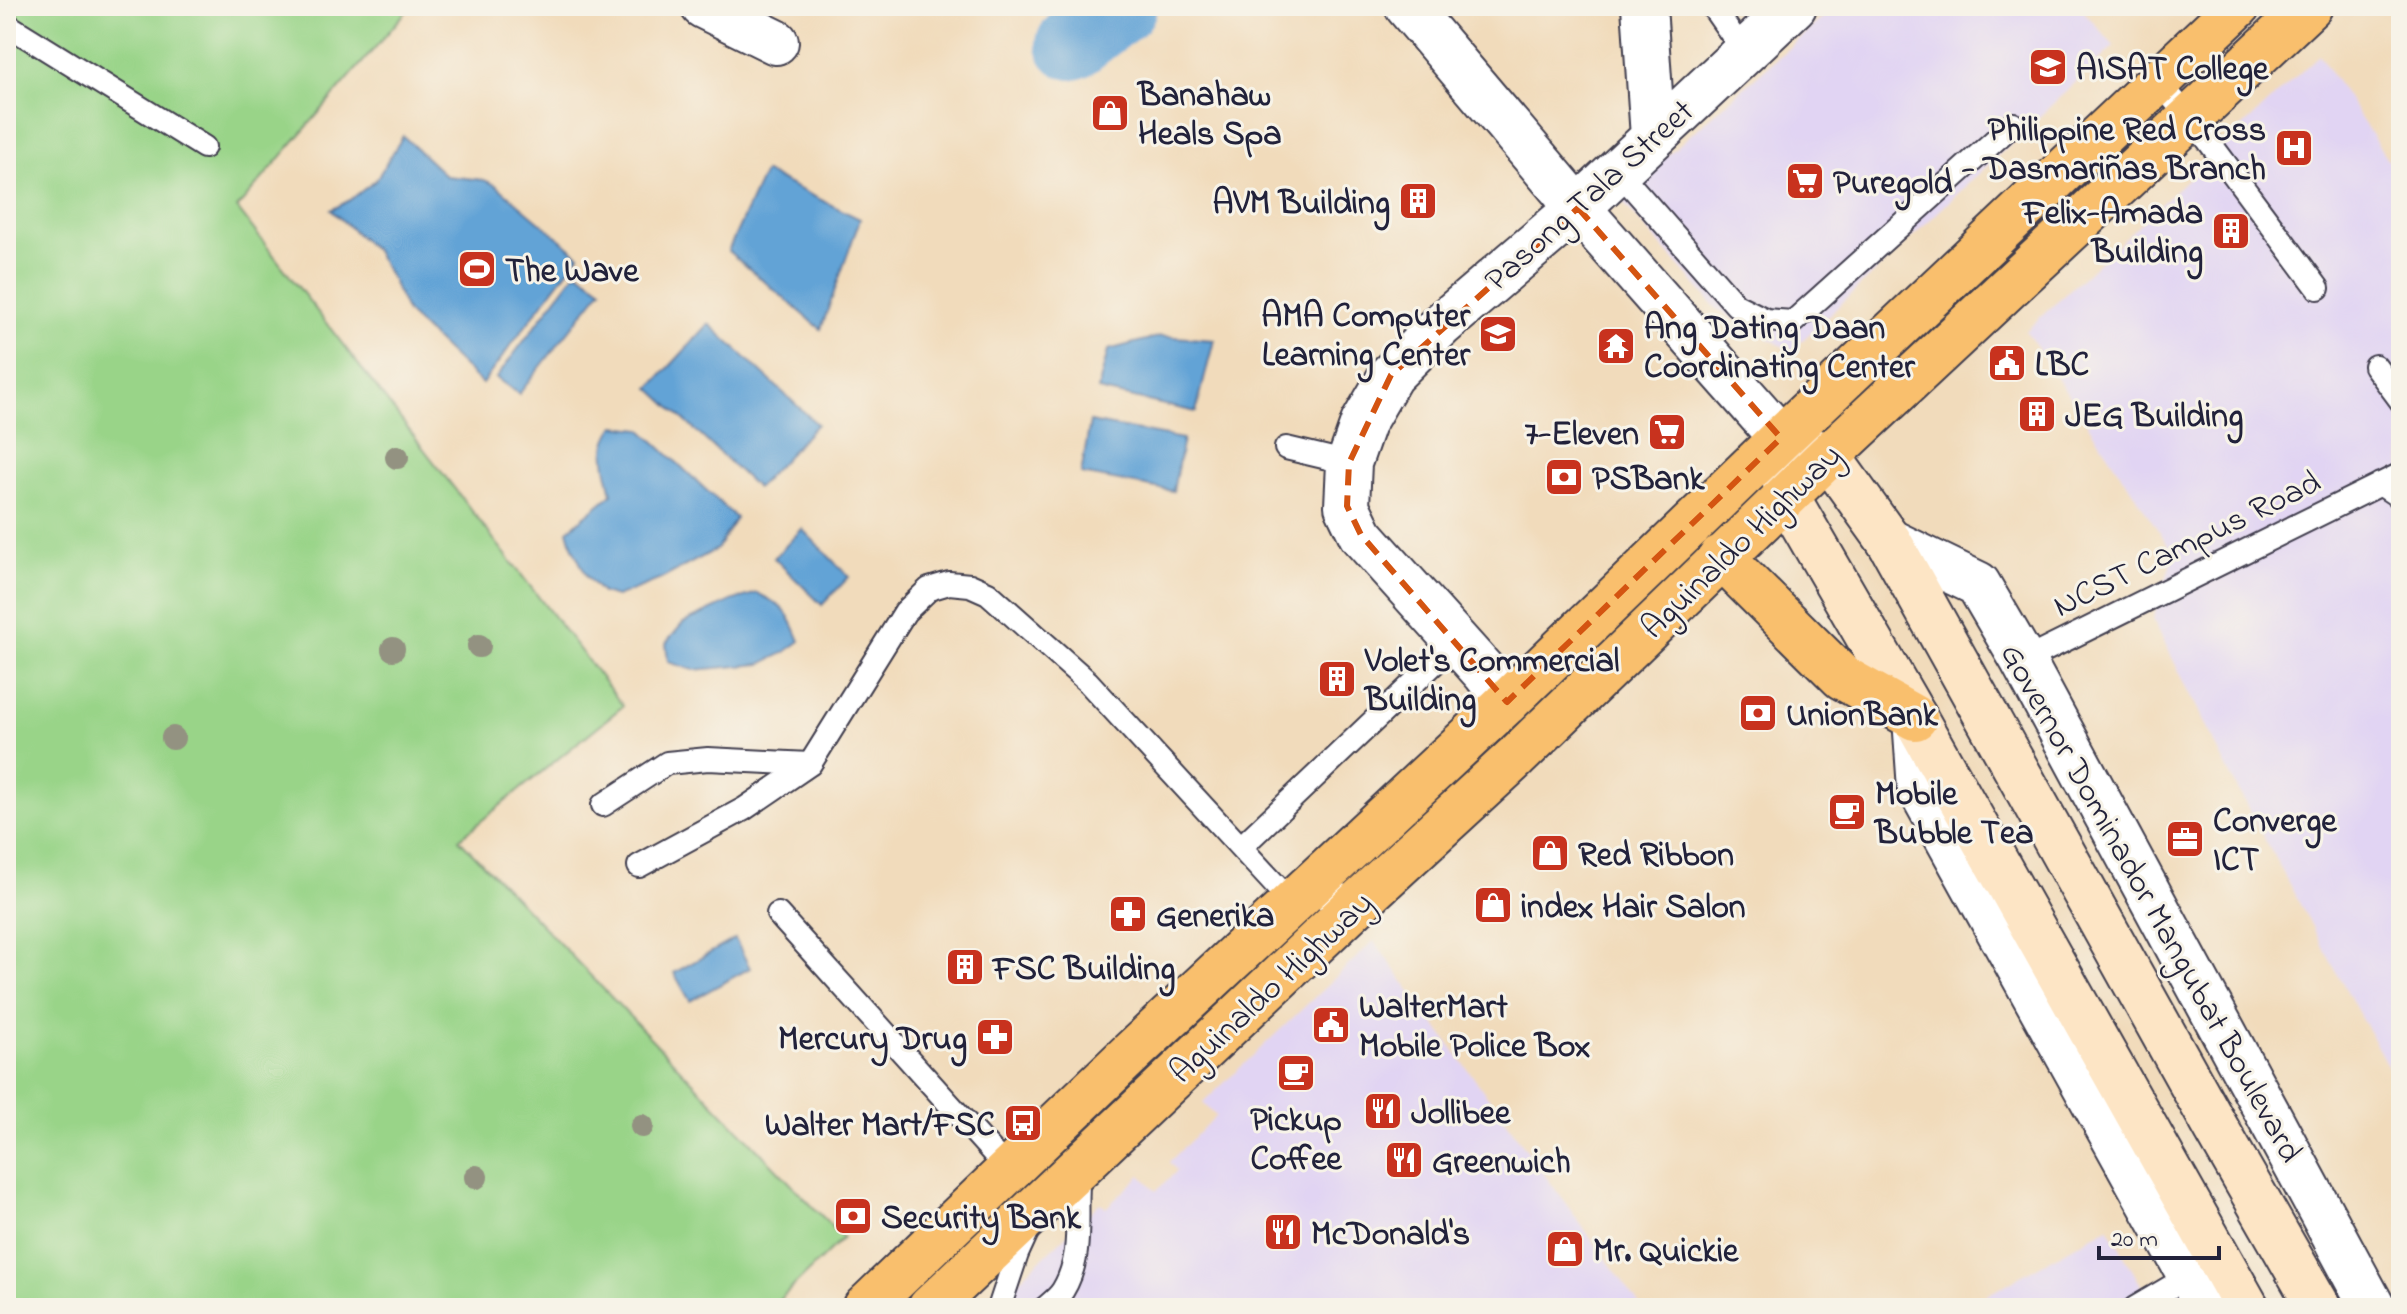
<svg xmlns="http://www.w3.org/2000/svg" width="2407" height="1314" font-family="'Indie Flower',sans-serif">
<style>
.built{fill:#e1d4f3}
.green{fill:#99d488;stroke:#5e7b62;stroke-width:2}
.water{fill:#62a3d6;stroke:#426288;stroke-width:2}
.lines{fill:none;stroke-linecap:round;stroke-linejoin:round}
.river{stroke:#62a3d6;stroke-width:72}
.service-casing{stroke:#413e4e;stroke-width:26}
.minor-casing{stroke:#413e4e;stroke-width:48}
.tertiary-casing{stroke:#413e4e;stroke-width:48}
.secondary-casing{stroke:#413e4e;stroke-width:48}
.trunk-casing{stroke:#413e4e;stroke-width:48}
.service{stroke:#fff;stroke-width:22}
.minor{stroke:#fff;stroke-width:44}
.tertiary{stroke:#fff;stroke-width:44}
.secondary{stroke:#fde5c5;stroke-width:44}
.trunk{stroke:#f9bf6d;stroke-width:44}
.tree{fill:#939281}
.marked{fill:none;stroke:#d45411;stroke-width:6;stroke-dasharray:16 10;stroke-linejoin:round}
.labels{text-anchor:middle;stroke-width:6;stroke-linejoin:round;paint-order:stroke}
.poi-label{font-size:34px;font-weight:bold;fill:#22223b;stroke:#f7f3e8;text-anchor:start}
.street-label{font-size:34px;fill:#22223b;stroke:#f7f3e8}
</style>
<rect width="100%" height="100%" fill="#f7f3e8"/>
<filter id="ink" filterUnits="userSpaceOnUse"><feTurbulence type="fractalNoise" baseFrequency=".0125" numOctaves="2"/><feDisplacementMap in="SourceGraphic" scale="16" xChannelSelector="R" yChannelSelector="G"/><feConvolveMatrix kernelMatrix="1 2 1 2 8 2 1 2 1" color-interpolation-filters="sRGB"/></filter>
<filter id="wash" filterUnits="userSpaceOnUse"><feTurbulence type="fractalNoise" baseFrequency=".006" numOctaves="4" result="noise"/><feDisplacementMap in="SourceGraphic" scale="32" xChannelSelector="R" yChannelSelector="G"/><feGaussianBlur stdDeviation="1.8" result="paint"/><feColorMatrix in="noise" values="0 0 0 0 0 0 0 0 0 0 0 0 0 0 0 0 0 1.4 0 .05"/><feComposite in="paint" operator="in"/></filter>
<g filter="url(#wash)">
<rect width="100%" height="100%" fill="#f1dbbb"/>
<path class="built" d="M1836 6H2079L2114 46 1791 351 1718 310 1619 198Z
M2319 55 2401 180V1080H2395L2236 786 2153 619 2174 554 2026 331Z
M1374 941 1642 1308H990L1100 1203 1106 1208 1141 1175 1156 1191 1177 1171 1169 1162 1216 1116 1203 1103Z
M2108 1227 2154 1308H1964Z"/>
<path class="green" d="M6 6H411L237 208 623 706 459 839 843 1238 771 1308H6Z"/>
<path class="water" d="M403 136 446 176 484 180 496 185 579 255 482 384 407 313 393 282 375 251 331 210 350 200 376 180Z
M764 172 860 219 821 329 728 251Z
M577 271 602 289 519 394 496 378Z
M709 324 817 424 757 488 650 388Z
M1161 336 1214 340 1196 412 1098 390 1108 350Z
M1090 422 1183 439 1173 491 1081 474Z
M615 426 641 429 736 518 717 549 661 579 616 597 602 593 587 577 573 548 568 530 612 494C607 468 597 449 615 426Z
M802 529 849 577 822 605 774 558Z
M757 593C786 607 788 612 800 641L784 653 761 664 694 670 668 662 666 643 683 623 731 601Z
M735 939 750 968 690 1001 674 973Z"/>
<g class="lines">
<path class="river" d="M1072 44 1121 6"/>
</g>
</g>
<g filter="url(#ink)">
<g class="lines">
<g class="service-casing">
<path id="service" d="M1712 6 1744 52
M6 24 204 147
M2159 82 2207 139 2318 288
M1618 171 1736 305 1766 320 1793 322 2013 124
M2375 366 2401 401
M1286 448 1349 463
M2380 484 2401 498
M2023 661 2401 474
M603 805 667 763 708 759 810 764
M1241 847 1445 653
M639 866 744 809 810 764 905 612 929 589 949 583 970 585 988 593 1088 682 1291 902 1336 894 1362 899
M778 914 1014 1176
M999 1308 1017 1254 1028 1230
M1045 1308C1051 1303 1059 1297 1063 1290 1085 1254 1074 1211 1079 1172
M2135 1308 2196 1272"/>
</g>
<g class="minor-casing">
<path id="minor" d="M703 6 776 42
M1644 6 1653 137
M1889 541 1978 584 2023 661 2373 1308
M1507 702 1485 673 1361 535 1347 506 1349 463 1363 423 1391 375 1441 325 1578 208 1794 6
M1915 718 1920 789 2208 1308"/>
</g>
<g class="tertiary-casing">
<path id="tertiary" d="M1407 6 1578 208 1781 438"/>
</g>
<g class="secondary-casing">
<path id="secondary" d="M2247 1308 1915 718 1786 495 1781 438 1828 456 1889 541 2216 1128 2319 1308"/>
</g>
<g class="trunk-casing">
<path id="trunk" d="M1721 557 1842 677 1915 718
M865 1308 1128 1056 1507 702 1781 438 2238 6
M930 1308 1362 899 1516 757 1828 456 2310 6"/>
</g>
<use href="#service" class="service"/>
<use href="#minor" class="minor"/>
<use href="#tertiary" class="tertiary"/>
<use href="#secondary" class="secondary"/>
<use href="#trunk" class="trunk"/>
</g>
<g class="tree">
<circle cx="397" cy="457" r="12"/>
<circle cx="479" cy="646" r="12"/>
<circle cx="393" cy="649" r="12"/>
<circle cx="173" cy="738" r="12"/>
<circle cx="642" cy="1126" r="12"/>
<circle cx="476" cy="1177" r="12"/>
</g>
</g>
<path class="marked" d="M1578 208 1781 438 1507 702 1361 535 1347 506 1349 463 1391 375Z"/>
<defs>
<g id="university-square" transform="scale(2)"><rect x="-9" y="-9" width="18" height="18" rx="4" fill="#c8321e" stroke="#f7f3e8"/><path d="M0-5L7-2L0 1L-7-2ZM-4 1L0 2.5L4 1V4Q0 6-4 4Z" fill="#fff"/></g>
<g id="shop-square" transform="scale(2)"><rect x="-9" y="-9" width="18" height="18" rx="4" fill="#c8321e" stroke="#f7f3e8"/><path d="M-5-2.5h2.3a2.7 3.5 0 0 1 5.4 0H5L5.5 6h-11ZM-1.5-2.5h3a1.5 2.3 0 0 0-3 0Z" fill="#fff"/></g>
<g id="hospital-square" transform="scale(2)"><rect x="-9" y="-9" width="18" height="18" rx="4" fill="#c8321e" stroke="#f7f3e8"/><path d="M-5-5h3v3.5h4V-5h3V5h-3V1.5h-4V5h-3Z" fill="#fff"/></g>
<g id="supermarket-square" transform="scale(2)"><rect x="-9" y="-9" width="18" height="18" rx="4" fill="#c8321e" stroke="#f7f3e8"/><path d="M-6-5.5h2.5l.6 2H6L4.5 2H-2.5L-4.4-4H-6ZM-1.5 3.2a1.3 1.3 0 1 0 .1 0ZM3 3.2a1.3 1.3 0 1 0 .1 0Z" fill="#fff"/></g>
<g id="building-square" transform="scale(2)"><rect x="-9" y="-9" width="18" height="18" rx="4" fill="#c8321e" stroke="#f7f3e8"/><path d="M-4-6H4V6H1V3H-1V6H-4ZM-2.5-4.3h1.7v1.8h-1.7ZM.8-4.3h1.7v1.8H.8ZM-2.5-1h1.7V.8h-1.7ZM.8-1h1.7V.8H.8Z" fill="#fff"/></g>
<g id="stadium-square" transform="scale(2)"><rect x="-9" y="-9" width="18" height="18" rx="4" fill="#c8321e" stroke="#f7f3e8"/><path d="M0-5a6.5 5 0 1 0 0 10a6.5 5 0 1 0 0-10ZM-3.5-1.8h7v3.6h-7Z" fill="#fff"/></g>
<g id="school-square" transform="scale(2)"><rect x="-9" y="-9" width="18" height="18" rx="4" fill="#c8321e" stroke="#f7f3e8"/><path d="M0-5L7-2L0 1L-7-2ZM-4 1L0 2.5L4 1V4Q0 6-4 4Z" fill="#fff"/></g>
<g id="temple-square" transform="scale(2)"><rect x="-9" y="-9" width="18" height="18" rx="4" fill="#c8321e" stroke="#f7f3e8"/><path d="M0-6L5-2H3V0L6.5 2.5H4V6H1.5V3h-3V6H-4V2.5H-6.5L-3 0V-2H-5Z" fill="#fff"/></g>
<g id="civic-square" transform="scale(2)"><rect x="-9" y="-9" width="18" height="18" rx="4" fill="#c8321e" stroke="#f7f3e8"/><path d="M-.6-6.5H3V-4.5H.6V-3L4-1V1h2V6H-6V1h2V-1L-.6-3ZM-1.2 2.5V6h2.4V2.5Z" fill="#fff"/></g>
<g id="bank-square" transform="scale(2)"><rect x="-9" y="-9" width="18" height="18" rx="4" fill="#c8321e" stroke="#f7f3e8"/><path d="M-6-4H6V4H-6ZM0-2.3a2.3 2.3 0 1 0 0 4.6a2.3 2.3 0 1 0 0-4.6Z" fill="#fff"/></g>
<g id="cafe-square" transform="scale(2)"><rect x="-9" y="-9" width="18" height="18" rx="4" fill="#c8321e" stroke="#f7f3e8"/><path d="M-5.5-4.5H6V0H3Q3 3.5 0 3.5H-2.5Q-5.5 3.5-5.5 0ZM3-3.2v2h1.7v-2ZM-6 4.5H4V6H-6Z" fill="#fff"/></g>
<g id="office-square" transform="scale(2)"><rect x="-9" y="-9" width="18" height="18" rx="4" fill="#c8321e" stroke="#f7f3e8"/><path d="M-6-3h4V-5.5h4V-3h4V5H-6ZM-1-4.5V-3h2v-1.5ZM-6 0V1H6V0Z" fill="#fff"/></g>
<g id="pharmacy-square" transform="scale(2)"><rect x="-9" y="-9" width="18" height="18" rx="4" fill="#c8321e" stroke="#f7f3e8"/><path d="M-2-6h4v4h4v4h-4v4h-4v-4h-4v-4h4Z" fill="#fff"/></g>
<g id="restaurant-square" transform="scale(2)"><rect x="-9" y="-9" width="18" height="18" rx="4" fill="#c8321e" stroke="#f7f3e8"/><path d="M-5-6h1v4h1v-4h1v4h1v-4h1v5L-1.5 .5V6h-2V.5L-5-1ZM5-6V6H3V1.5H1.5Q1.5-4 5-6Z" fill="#fff"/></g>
<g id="bus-square" transform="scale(2)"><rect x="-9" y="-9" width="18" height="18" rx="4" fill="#c8321e" stroke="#f7f3e8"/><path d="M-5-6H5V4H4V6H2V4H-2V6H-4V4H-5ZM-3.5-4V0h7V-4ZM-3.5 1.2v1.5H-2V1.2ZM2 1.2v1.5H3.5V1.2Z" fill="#fff"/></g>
</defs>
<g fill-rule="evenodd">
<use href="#university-square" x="2048" y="67"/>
<use href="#shop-square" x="1110" y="113"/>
<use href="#hospital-square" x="2294" y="148"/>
<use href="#supermarket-square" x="1805" y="181"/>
<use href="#building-square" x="1418" y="201"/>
<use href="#building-square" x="2231" y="231"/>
<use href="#stadium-square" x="477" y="269"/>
<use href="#school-square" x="1498" y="334"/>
<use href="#temple-square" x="1616" y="346"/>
<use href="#civic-square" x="2007" y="363"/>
<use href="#building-square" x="2037" y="414"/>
<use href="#supermarket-square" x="1667" y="432"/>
<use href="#bank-square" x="1564" y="477"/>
<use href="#building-square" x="1337" y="679"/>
<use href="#bank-square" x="1758" y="713"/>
<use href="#cafe-square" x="1847" y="812"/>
<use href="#office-square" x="2185" y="839"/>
<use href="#shop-square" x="1550" y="853"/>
<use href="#shop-square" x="1493" y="905"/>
<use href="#pharmacy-square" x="1128" y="914"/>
<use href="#building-square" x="965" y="967"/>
<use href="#civic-square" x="1331" y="1025"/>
<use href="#pharmacy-square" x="995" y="1037"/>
<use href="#cafe-square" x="1296" y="1073"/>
<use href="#restaurant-square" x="1383" y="1111"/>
<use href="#bus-square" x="1023" y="1123"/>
<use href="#restaurant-square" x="1404" y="1160"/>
<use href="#bank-square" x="853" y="1216"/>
<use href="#restaurant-square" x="1283" y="1232"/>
<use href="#shop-square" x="1565" y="1249"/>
</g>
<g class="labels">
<g class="poi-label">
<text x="2076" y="79">AISAT College</text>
<text x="1138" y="105">Banahaw<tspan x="1138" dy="39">Heals Spa</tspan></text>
<text x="2266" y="140" text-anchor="end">Philippine Red Cross<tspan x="2266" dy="39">- Dasmariñas Branch</tspan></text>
<text x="1833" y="193">Puregold</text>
<text x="1390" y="213" text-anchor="end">AVM Building</text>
<text x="2203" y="223" text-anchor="end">Felix-Amada<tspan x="2203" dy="39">Building</tspan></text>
<text x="505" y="281">The Wave</text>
<text x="1470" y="326" text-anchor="end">AMA Computer<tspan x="1470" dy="39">Learning Center</tspan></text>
<text x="1644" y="338">Ang Dating Daan<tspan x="1644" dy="39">Coordinating Center</tspan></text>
<text x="2035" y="375">LBC</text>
<text x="2065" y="426">JEG Building</text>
<text x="1639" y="444" text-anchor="end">7-Eleven</text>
<text x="1592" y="489">PSBank</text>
<text x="1365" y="671">Volet's Commercial<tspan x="1365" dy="39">Building</tspan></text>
<text x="1786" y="725">UnionBank</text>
<text x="1875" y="804">Mobile<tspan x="1875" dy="39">Bubble Tea</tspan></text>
<text x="2213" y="831">Converge<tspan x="2213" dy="39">ICT</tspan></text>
<text x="1578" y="865">Red Ribbon</text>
<text x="1521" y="917">index Hair Salon</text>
<text x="1156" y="926">Generika</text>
<text x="993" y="979">FSC Building</text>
<text x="1359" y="1017">WalterMart<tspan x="1359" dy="39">Mobile Police Box</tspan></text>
<text x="967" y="1049" text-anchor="end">Mercury Drug</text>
<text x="1411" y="1123">Jollibee</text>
<text x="1296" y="1130" text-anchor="middle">Pickup<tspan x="1296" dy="39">Coffee</tspan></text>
<text x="995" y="1135" text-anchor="end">Walter Mart/FSC</text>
<text x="1432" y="1172">Greenwich</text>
<text x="881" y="1228">Security Bank</text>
<text x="1311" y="1244">McDonald's</text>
<text x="1593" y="1261">Mr. Quickie</text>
</g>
<g class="street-label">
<text transform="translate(1588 194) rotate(-42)" y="12">Pasong Tala Street</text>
<text transform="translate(1740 540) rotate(-44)" y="12">Aguinaldo Highway</text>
<text transform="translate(2186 542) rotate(-26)" y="12">NCST Campus Road</text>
<text transform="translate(2153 902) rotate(61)" y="12">Governor Dominador Mangubat Boulevard</text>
<text transform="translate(1270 986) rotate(-43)" y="12">Aguinaldo Highway</text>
</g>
</g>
<rect width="2407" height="1314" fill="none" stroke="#f7f3e8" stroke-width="32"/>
<path d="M2099 1246v12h120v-12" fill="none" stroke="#22223b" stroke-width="4"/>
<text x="2111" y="1246" font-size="24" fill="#22223b" stroke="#f7f3e8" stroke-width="6" paint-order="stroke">20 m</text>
</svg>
